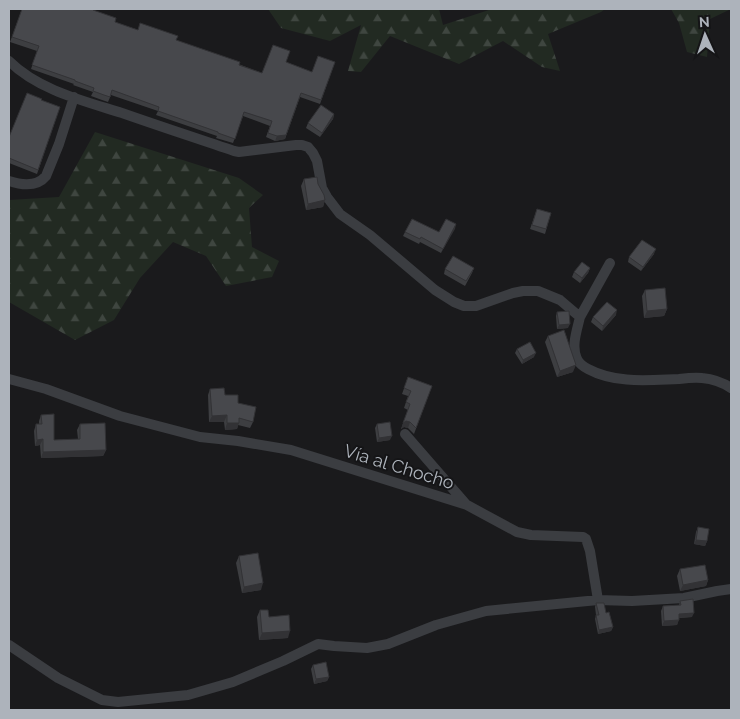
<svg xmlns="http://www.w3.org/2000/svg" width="740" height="719" font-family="Raleway,sans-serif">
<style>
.forest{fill:url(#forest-firs)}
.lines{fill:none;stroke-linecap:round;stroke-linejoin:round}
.minor{stroke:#3b3d41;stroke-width:10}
.wall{fill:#3d3e41}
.shaded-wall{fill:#323235}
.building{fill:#47484c;stroke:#323235}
.labels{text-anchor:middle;stroke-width:4;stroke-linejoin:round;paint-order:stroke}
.street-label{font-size:18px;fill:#adb3bb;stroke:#151517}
</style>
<defs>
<pattern id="forest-firs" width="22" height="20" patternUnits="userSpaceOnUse" patternTransform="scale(1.25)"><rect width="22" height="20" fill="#222a22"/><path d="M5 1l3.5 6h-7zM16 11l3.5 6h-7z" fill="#3f4640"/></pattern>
</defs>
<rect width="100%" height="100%" fill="#1a1a1c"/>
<path class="forest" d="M268 9H439L443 25 492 9H605L601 12 548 34 560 71 542 67 503 41 459 64 390 36 361 72 348 71 361 25 330 41 281 28Z
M671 9H731L710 19 707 57 687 52 679 23Z
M95 132 239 178 263 195 249 208 252 247 279 261 272 277 226 286 206 256 173 242 140 278 114 320 75 340 9 302V200L59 197Z"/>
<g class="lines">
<path class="minor" d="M9 61C38 90 84 101 122 113 159 126 196 138 234 151L239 152 296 145H302L308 147 313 153 317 161 322 188 327 197 340 214 370 235 435 290 454 302 464 306H476L513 293 523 291H538L560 300 580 317C577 330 571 346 577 359 579 363 584 367 588 369 616 384 649 380 679 379 687 378 695 377 702 378 713 379 722 382 731 388
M9 181C21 185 37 187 46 176L59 144 74 97
M580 317 610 263
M9 379 46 389 120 416 200 437 238 441 291 450 467 505 517 532 531 535 583 537 586 539 590 551 598 600
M405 434 465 503
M9 645 58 678 102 700 118 702 188 695 233 682 283 661 318 644 334 646 367 648 388 644 436 625 486 611 598 600 632 601 684 598 717 591 731 589"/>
</g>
<path class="wall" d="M22 9 93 10 115 22 138 30 176 40 262 73 286 62 312 72 335 62 320 104 300 97 285 139 275 141 266 137 270 126 243 116 233 143 216 138 217 136 156 115 158 111 111 95 108 102 102 100 91 96 93 92 73 85 74 84 31 69 37 51 10 42Z
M41 100 60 107 37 174 9 163V137Z
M334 114 333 119 320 137 306 128 308 123Z
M304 179 318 184 325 200 323 207 306 210 301 186Z
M537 209 551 213 545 234 530 229Z
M456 224 441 253 420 242 419 244 403 236 405 232H439Z
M654 254 641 271 628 262 629 257Z
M474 268 472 273 465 286 444 274 445 269Z
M590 268 588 273 580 283 572 277 574 272Z
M645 290 667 309 664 316 644 318 642 296Z
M557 312 568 328 557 329 556 316Z
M616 315 602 331 591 322 593 317Z
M548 336 573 372 557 377 545 342Z
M517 349 534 357 522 364 515 353Z
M408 377 432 386 414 434 408 428 404 427 401 429 408 410 404 408 408 396 402 394Z
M210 389 238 403 253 422 250 428 238 425 237 429 225 430 224 422H209L208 395Z
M41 415 54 440 78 439 77 430 80 424 106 450 103 456 41 458 40 445 35 446 34 431 36 424H39V421Z
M377 424 390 440 377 442 375 428Z
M698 527 707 541 705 546 694 544 696 532Z
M239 556 261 590 242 593 236 563Z
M680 569 708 580 706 586 680 591 677 576Z
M680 601 692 617 679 618 677 625 662 626 661 611 663 606 679 605Z
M596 603 606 613 613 627 611 631 598 634 595 619 596 615 595 607Z
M260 610 269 617 288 638 259 640 257 617Z
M313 665 329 677 327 681 314 684 311 669Z"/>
<path class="shaded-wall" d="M334 114 333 119 320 137 322 133Z
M286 135 285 139 275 141 277 136Z
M325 200 323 207 306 210 308 204Z
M456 224 455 229 441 253 443 249Z
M656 249 654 254 641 271 643 267Z
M590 268 588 273 580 283 582 278Z
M667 309 664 316 644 318 647 311Z
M617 310 616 315 602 331 603 326Z
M570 324 568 328 557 329 559 325Z
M536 353 534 357 522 364 523 360Z
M576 365 573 372 557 377 560 371Z
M227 415 224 422H209L212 416Z
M406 421 410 422 408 428 404 427 401 429 403 423Z
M227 423H239L237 429 225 430Z
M392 436 390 440 377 442 379 438Z
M43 439 40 445 35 446 37 440Z
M106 450 103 456 41 458 43 452Z
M696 540 707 541 705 546 694 544Z
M708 580 706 586 680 591 683 585Z
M263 583 261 590 242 593 244 587Z
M694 613 692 617 677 618 679 614Z
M679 620 677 625 662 626 664 621Z
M613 627 611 631 598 634 599 630Z
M290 631 288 638 259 640 262 633Z
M329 677 327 681 314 684 316 679Z"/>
<path class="building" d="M22 9H93V10L116 18 115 22 138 30 140 23 178 36 176 40 240 62 239 65 262 73 273 45 290 51 286 62 312 72 318 56 335 62 321 100 301 93 286 135 277 136 268 133 272 121 244 112 235 139 218 133V132L158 111 159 107 112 90 110 97 104 95 93 91 94 88 75 81V80L32 65 39 46 12 37Z
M27 93 42 99 41 100 60 107 38 170 9 158V137Z
M321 105 334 114 322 133 308 123Z
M317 177 318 184 324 195 325 200 308 204 304 179Z
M537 209 551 213 546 229 532 225Z
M412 219 439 232 446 219 456 224 443 249 421 237 420 239 405 232Z
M642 240 656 249 643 267 629 257Z
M453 256 474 268 466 281 445 269Z
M582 262 590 268 582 278 574 272Z
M665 288 667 309 647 311 645 290Z
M607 302 617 310 603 326 593 317Z
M569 311 570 324 559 325 557 312Z
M564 330 576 365 560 371 548 336Z
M530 342 536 353 523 360 517 349Z
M408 377 432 386 416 428 410 422 406 421 403 423 410 404 406 402 411 391 404 388Z
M224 388 225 395H238V403L256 407 253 422 239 418V423H227V415L212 416 210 389Z
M54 414V440L80 439V424L105 423 106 450 43 452V439L37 440 36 424H42L41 415Z
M390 422 392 436 379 438 377 424Z
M698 527 709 529 707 541 696 540Z
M258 553 263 583 244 587 239 556Z
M705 565 708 580 683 585 680 569Z
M693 599 694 613 679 614V620L664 621 663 606 681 605 680 601Z
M596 603H604L606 613 609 612 613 627 599 630 596 615H599Z
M260 610H268L269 617 289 615 290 631 262 633Z
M326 662 329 677 316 679 313 665Z"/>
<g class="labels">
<g class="street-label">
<text transform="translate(399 467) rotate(17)" y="6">Vía al Chocho</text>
</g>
</g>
<rect width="740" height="719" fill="none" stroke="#adb3bb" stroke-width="20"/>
<g transform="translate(705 35) rotate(357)" stroke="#151517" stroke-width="4" paint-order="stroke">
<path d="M0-4L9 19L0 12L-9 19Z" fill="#adb3bb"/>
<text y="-8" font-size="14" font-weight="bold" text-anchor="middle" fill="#adb3bb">N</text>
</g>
</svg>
